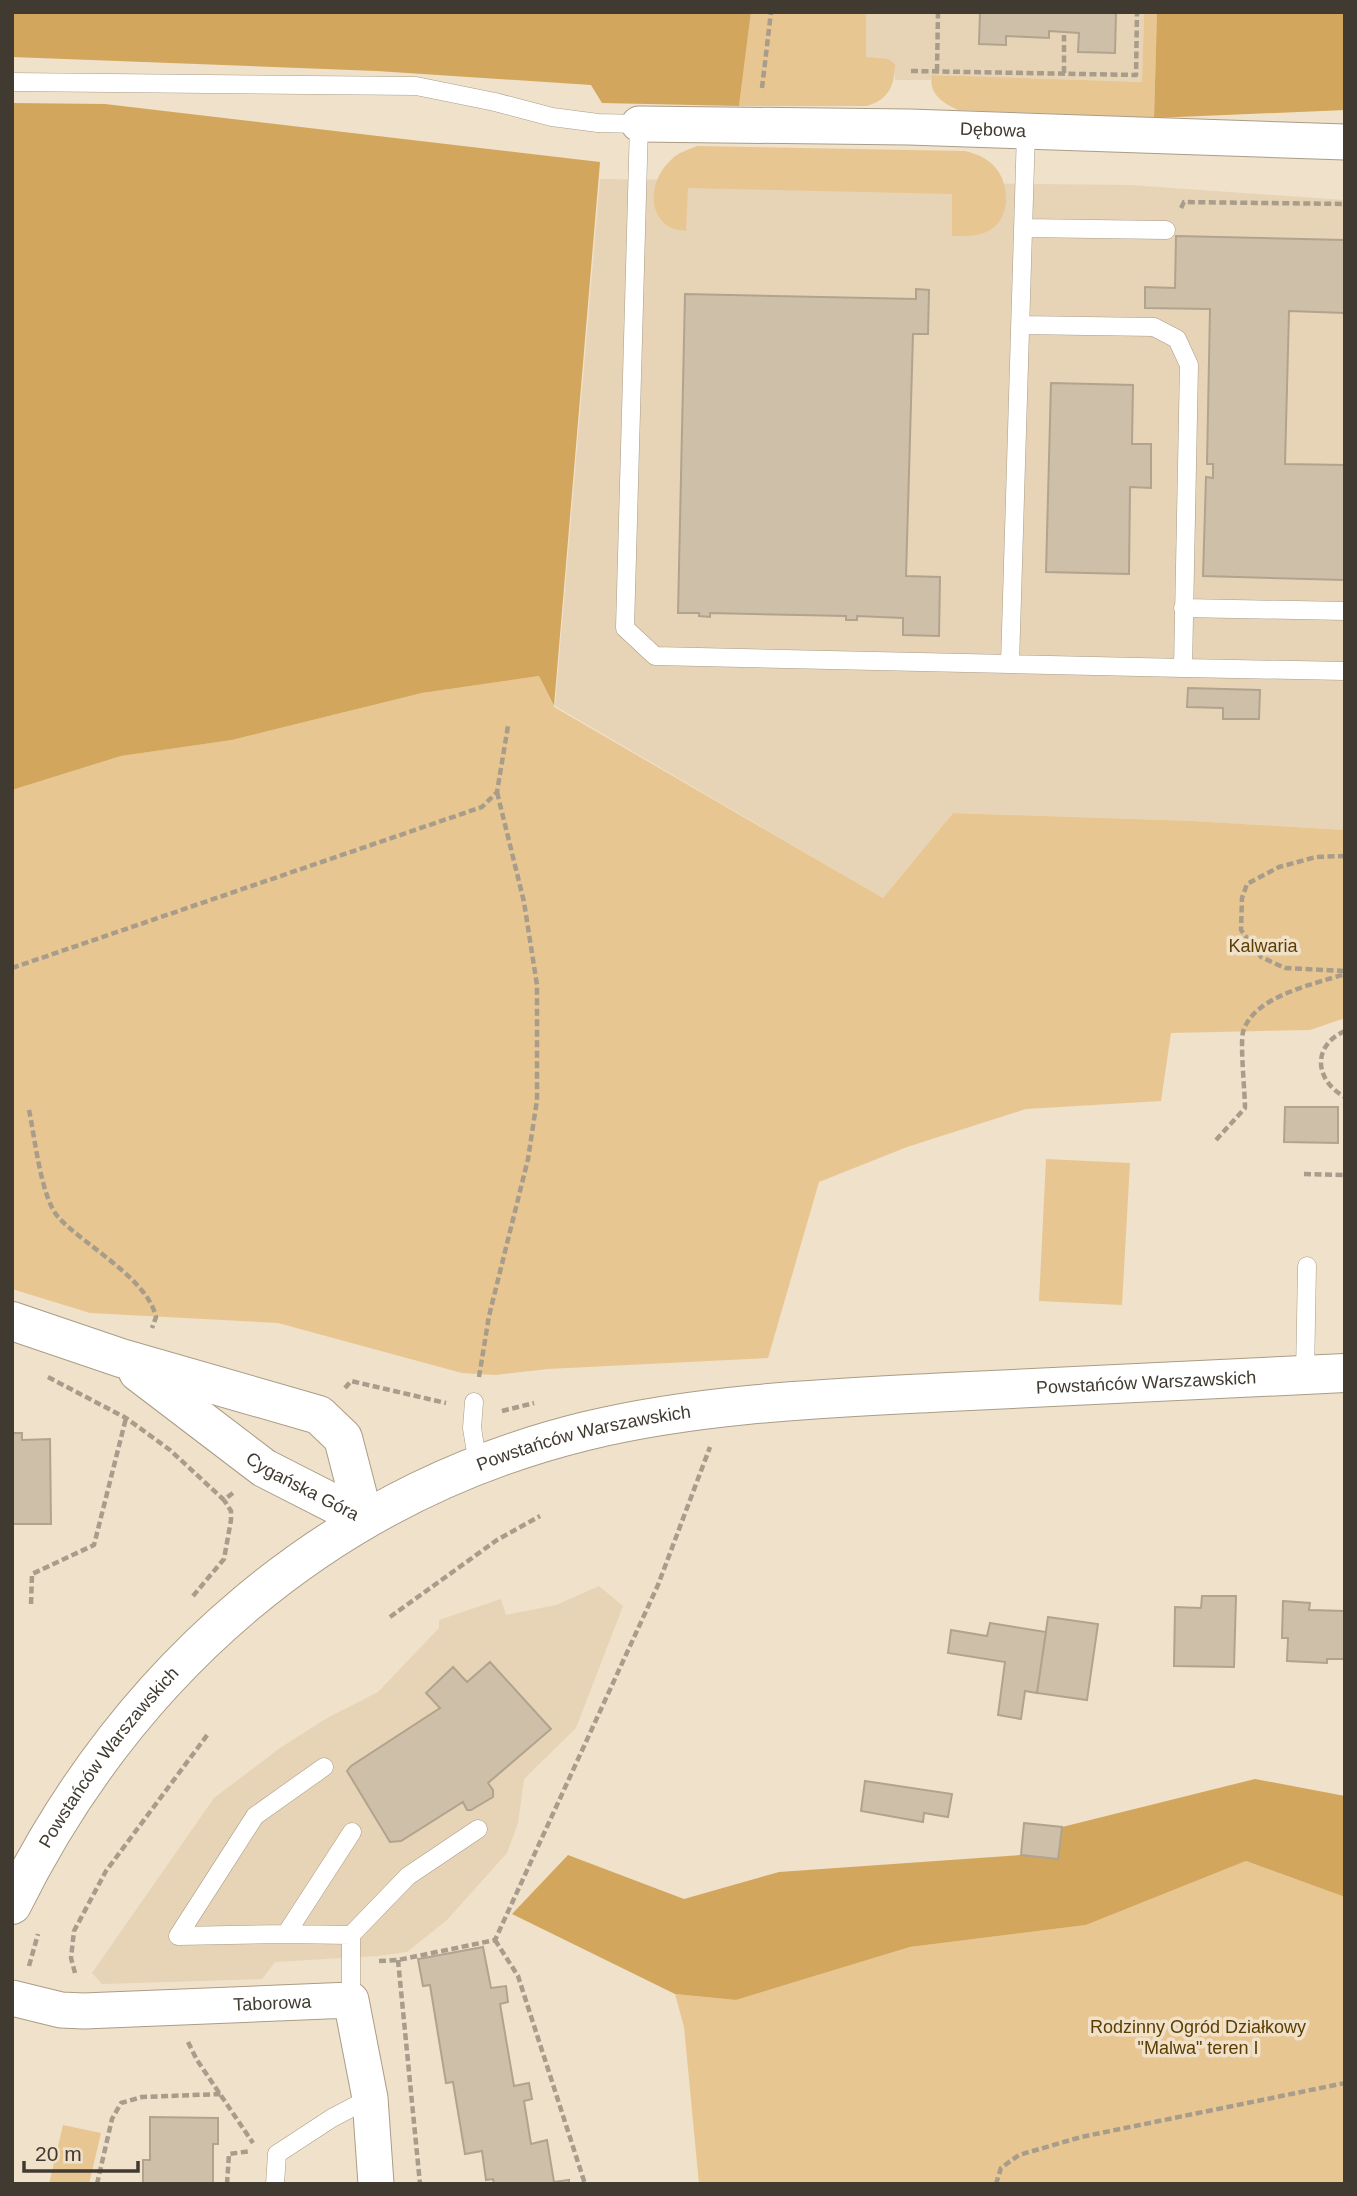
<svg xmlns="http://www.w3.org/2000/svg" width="1357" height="2196" font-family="Arial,sans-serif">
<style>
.built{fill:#e7d4b6}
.green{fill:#e8c692}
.forest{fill:#d3a65d}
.building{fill:#cebfa9;stroke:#b2a38e;stroke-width:2}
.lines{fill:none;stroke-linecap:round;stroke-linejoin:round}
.service-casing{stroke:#aa9c86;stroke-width:19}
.minor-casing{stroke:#aa9c86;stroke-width:37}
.tertiary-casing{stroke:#aa9c86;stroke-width:40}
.path{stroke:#a89c8b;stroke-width:4.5;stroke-dasharray:7 3.5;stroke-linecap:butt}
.service{stroke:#fff;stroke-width:18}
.minor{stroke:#fff;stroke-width:35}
.tertiary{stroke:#fff;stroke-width:38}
.labels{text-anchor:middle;stroke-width:7;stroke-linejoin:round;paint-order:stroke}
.street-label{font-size:18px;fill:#403a31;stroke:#f0e1ca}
.park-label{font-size:18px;fill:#5c3e00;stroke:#f0e1ca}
</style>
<rect width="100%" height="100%" fill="#f0e1ca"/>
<path class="built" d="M866 12H1144L1142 82 933 75 931 80H895V64L866 57Z
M600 179 1130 185 1345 200V830L1193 821 953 813 883 898 555 706Z
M599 1586 623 1606 576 1728 524 1779 518 1823 507 1853 447 1920 407 1952 378 1956 275 1962 262 1979 102 1984 92 1973 214 1798 280 1748 327 1718 378 1692 439 1628V1620L501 1599 506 1615 556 1605Z"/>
<path class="green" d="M751 12H866V57L888 59 895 64C895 85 888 101 866 106H739Z
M1144 12H1157L1154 118 958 110C943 103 928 94 932 75L1142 82Z
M697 146 965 151C992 157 1007 174 1006 202 1005 213 1000 224 990 230 979 237 965 236 952 236V194L688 188 686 231C679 230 670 229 665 224 645 206 654 174 672 159 679 152 688 150 697 146Z
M539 676 554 707 883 898 953 813 1193 821 1345 830V1018L1310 1030 1171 1033 1161 1101 1026 1109 907 1147 819 1182 768 1358 548 1369 495 1375 462 1373 278 1323 90 1313 12 1289V790L121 756 232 740 422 693Z
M1046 1159 1130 1163 1122 1305 1039 1301Z
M1246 1861 1345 1897V2184H699L684 2027 675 1994 736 2000 910 1947 1086 1925Z
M63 2125 101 2133 89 2184H49Z"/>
<path class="forest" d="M12 12H751L739 106 602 103 591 85 377 71 12 57Z
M1157 12H1345V110L1154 118Z
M12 103 105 104 600 162 554 706 539 676 422 693 232 740 121 756 12 790Z
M1255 1779 1345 1796V1897L1246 1861 1086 1925 910 1947 736 2000 675 1994 512 1914 568 1855 684 1899 779 1872 1021 1855 1058 1859 1062 1827Z"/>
<path class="building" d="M975 12H1116L1115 53 1078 52 1079 33 1049 31V38L1006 36V45L979 44 980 13Z
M1176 236 1345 240V313L1289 311 1285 464 1345 465V580L1203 576 1206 477 1213 478V464H1207L1210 309 1145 308V287L1175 288Z
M916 289 929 290 928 334H913L906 576 940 577 939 636 903 635V618L857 616V620H846V616L710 613V617L699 616V613H678L685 294 916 299Z
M1051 383 1133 385 1132 444H1151V488L1130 487 1129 574 1046 572Z
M1188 688 1260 690 1259 719H1223V708L1187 707Z
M1285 1107H1338V1143L1284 1142Z
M12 1433H22V1440L50 1439 51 1524H13L12 1566Z
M1202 1596H1236L1234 1667 1174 1666 1175 1607 1201 1608Z
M1283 1601 1310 1603 1309 1610 1345 1611V1659H1327V1663L1287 1661 1288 1638H1282Z
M1048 1617 1098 1624 1087 1700 1037 1693Z
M990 1623 1046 1632 1037 1693 1025 1691 1021 1719 998 1715 1005 1662 948 1653 951 1630 987 1636Z
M490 1662 551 1729 488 1783 493 1790V1797L471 1810H467L463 1802 401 1841 390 1842 347 1771 351 1766 440 1708 426 1693 453 1667 467 1682Z
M865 1781 952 1794 948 1817 924 1813 923 1822 861 1811Z
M1024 1823 1062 1827 1058 1859 1021 1855Z
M483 1947 491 1988 506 1986 508 2002 500 2004 514 2086 529 2083 532 2099 524 2101 531 2144 547 2140 554 2182 569 2180V2184H494L493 2179 486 2180 482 2151 465 2154 453 2082 446 2083 430 1985 423 1986 418 1959Z
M150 2117 218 2118V2144H213V2184H143V2160H150Z"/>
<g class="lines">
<g class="service-casing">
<path id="service" d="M12 82 416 86 495 102 552 117 598 123 639 124 625 628 655 656 1010 664 1026 131
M1023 228 1166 230
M1183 608 1345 611
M1010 664 1183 668 1189 365 1177 339 1154 327 1020 325
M1183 668 1345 671
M1305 1375 1307 1266
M474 1402 472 1428 478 1465
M324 1767 255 1816 178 1936 286 1934 351 1935
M286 1934 352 1832
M351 2000V1935L408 1876 478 1829
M275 2184 277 2154 332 2118 370 2098"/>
</g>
<g class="minor-casing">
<g id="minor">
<path id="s1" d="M639 124 909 127 1345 142"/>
<path id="s2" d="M12 1998 61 2010 84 2011 351 2000 370 2098 376 2184"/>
</g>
</g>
<g class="tertiary-casing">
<g id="tertiary">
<path d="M12 1321 121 1358 319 1415 343 1438 364 1519"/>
<path id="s3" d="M138 1372 264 1468 364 1519"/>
<path id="s4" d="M12 1905C128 1670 329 1494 586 1431 698 1404 815 1399 930 1393 1068 1386 1206 1380 1345 1373"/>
</g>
</g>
<path class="path" d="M911 71 1136 75 1137 12
M937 71 938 12
M1064 73V35
M762 88 771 12
M1181 208 1184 202 1345 204
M1345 856 1316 857 1279 867 1247 884 1242 898 1241 930 1261 957 1285 968 1345 971
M12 968 482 807 497 792 508 726
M1345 1031C1311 1046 1315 1081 1345 1097
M29 1110C35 1138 41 1199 59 1218 85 1246 147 1278 156 1317L152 1328
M1216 1140 1245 1108C1245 1092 1240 1045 1243 1032 1253 996 1315 984 1345 974
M1304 1174 1345 1175
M48 1377 126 1418 170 1450 224 1500 234 1492
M479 1377 489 1316 528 1159 537 1100V985L524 902 497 792
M345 1388 351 1381 446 1403
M502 1411 534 1403
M193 1596 224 1559 231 1520V1511L224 1500
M31 1604 32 1574 94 1545 126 1418
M390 1617 497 1540 540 1516
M495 1940 518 1976 585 2184
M398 1960 420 2184
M379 1961 398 1960 495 1940 658 1585 710 1447
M29 1966 38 1934
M75 1973 71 1958 74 1931 106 1871 208 1734
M188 2042 197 2060 253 2143
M97 2184 112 2119 121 2103 142 2097 221 2094
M227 2184 229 2154 251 2151
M996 2184 1001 2168 1019 2155 1081 2137 1345 2083"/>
<use href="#service" class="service"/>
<use href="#minor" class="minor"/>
<use href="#tertiary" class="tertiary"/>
</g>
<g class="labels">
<g class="street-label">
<text dy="6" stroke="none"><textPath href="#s1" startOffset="354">Dębowa</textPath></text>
<text dy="6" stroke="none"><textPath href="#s4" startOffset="1332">Powstańców Warszawskich</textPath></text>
<text dy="6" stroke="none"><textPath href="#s4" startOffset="765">Powstańców Warszawskich</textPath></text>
<text dy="6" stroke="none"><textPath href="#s3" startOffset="201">Cygańska Góra</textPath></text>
<text dy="6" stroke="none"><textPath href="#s4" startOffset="177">Powstańców Warszawskich</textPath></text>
<text dy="6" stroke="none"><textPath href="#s2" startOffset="262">Taborowa</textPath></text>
</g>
<g class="park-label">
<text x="1263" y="952">Kalwaria</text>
<text x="1198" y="2033">Rodzinny Ogród Działkowy<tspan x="1198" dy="21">"Malwa" teren I</tspan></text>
</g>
</g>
<rect width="1357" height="2196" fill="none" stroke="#403a31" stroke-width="28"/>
<path d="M24 2161v10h114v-10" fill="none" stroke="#403a31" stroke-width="3.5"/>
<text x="35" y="2161" font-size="21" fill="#403a31" stroke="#f0e1ca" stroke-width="5" paint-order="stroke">20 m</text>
</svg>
